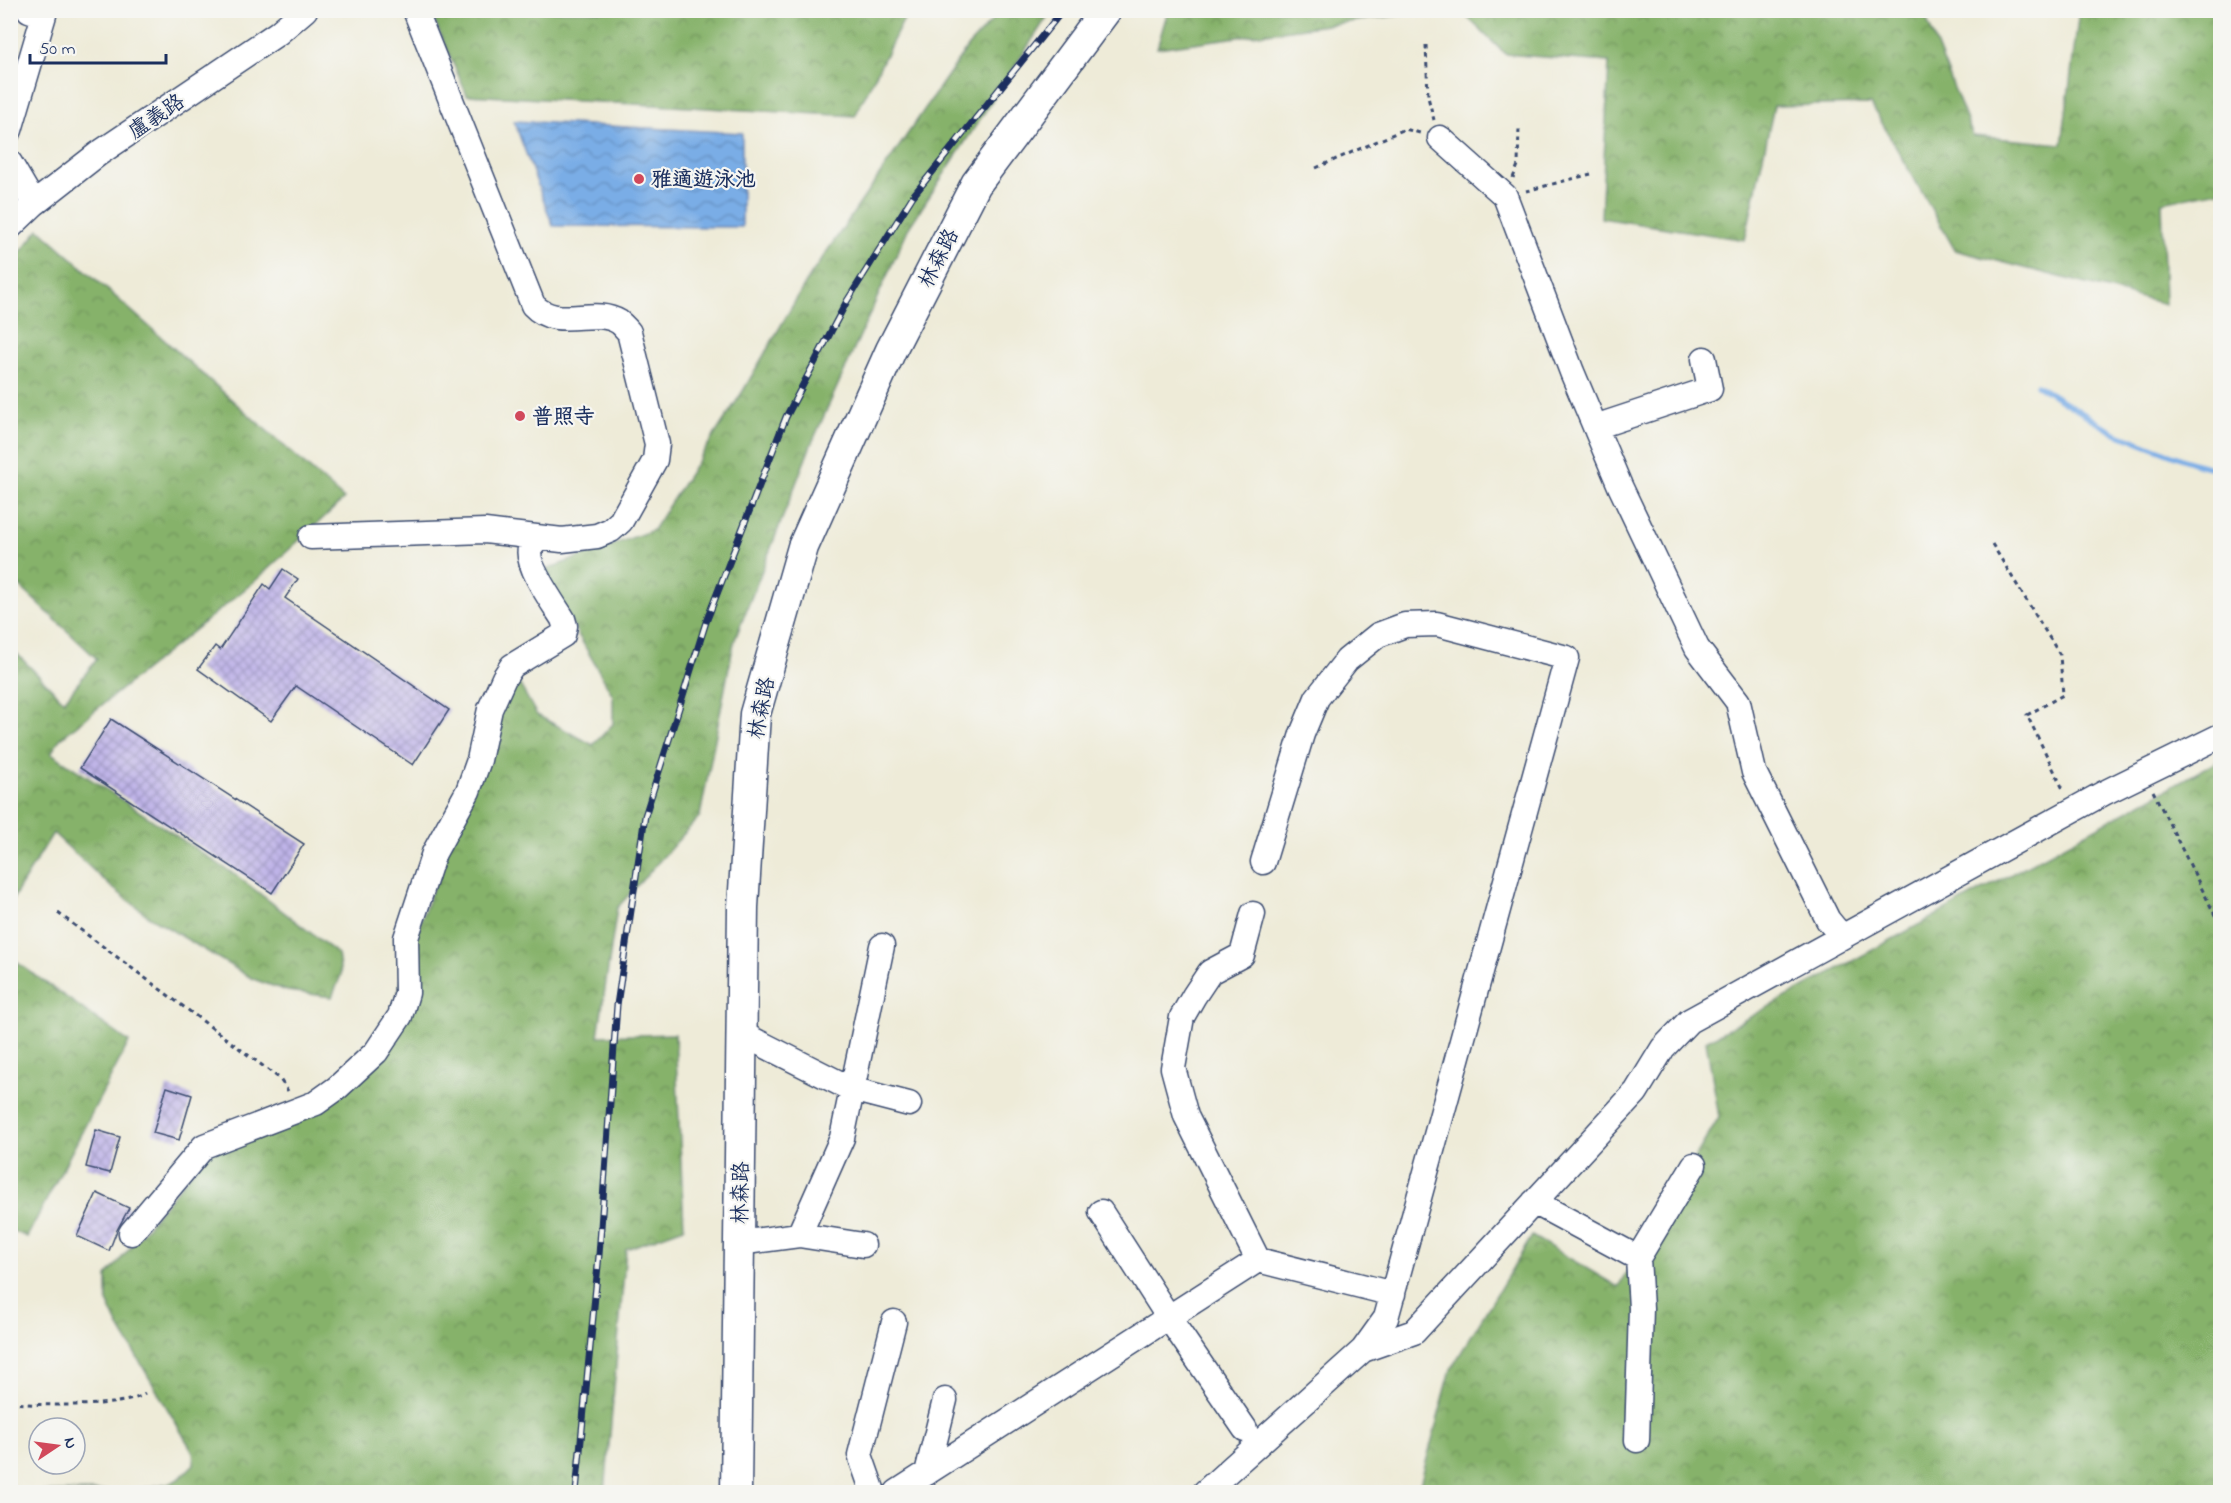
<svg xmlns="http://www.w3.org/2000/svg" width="2231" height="1503" font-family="'Indie Flower','LXGW WenKai TC',sans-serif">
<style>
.forest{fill:url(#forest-crowns);stroke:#507064;stroke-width:1.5}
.water{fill:url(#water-waves);stroke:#4a6ea2;stroke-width:1.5}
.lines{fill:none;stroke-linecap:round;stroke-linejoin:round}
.stream{stroke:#7aade6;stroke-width:5}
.building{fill:url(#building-cross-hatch)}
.minor-casing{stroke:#3b4b70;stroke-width:27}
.major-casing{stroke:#3b4b70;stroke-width:33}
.path{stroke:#3b4b70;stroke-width:3;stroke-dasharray:4.5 4.5;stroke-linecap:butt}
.minor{stroke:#fff;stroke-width:24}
.major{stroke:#fff;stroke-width:30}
.rail-casing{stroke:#1b2f5e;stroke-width:7}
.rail{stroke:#f6f6f2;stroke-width:4.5;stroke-dasharray:14;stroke-linecap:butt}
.poi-dot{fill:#d1495b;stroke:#f6f6f2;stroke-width:2}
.labels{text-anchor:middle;stroke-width:4.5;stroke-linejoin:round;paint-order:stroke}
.street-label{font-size:21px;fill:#1b2f5e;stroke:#f6f6f2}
.poi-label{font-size:21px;font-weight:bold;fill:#1b2f5e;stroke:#f6f6f2;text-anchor:start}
</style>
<defs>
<pattern id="forest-crowns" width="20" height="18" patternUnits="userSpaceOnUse" patternTransform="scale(1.5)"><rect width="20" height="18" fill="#86b26a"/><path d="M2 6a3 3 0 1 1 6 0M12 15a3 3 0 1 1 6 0" fill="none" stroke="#6d915a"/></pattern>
<pattern id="water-waves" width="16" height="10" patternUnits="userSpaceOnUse" patternTransform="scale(1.5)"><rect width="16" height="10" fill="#7aade6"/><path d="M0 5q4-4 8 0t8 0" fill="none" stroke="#638dbe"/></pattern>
<pattern id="building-cross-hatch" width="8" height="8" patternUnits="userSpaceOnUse" patternTransform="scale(1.5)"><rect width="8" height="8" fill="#bfb4e8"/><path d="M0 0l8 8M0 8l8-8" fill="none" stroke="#9a93bf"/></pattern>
</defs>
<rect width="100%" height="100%" fill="#f6f6f2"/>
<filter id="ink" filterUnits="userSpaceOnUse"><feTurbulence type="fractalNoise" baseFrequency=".0167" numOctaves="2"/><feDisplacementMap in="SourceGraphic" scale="12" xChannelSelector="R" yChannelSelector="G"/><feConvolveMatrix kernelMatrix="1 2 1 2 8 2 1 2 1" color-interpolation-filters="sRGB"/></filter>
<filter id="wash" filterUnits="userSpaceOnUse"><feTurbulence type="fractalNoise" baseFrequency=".008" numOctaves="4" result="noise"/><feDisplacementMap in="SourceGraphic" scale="24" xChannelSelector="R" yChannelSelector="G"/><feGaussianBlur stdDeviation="1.35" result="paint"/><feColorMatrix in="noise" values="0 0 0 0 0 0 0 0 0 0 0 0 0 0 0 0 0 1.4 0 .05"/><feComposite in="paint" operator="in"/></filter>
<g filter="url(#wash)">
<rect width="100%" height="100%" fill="#eeebd8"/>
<path class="forest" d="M1168 10H1429V11L1157 48Z
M430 11H908L855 116 467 95Z
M1001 11H1051L908 229 811 445 734 642 700 816 617 908 598 1036 675 1034 684 1228 626 1249 605 1492H11L131 1491 173 1482 180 1478 194 1464 193 1452 118 1325 107 1301V1276L208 1152 379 1057 414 939 498 712 516 678 537 715 593 745 613 724V696L542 571 653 530 743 391 808 279 968 46Z
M1461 11H1927L1925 15 1973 136 2062 144 2079 11H2220V191L2162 202 2165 304 1955 250 1871 104 1774 106 1745 240 1601 218 1609 62 1505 54Z
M39 229 344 499 255 581 60 739 51 753 237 876 338 954 341 975 332 997 287 991 253 979 148 916 109 885 53 833 11 902V648L64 701 97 659 11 578V264Z
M2220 760V1492H1418L1451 1369 1532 1236 1618 1287 1719 1117 1706 1041Z
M11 953 18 963 129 1042 27 1237 11 1230Z"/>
<path class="water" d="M514 121 742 133V227L553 226Z"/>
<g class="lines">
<path class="stream" d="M2037 385 2113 432 2193 463 2220 470"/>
</g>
<g id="blocks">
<path class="building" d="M283 569 298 579 285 598 449 710 413 765 296 686 271 721 198 669 215 646 220 650 264 584 270 589Z
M111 719 304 844 272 893 80 768Z
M167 1087 192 1095 179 1140 153 1133Z
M96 1130 120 1137 110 1173 86 1167Z
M97 1193 129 1208 117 1230 109 1251 77 1236Z"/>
</g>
</g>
<g filter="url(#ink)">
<use href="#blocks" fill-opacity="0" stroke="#3b4b70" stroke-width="1.5"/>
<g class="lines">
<g class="minor-casing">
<path id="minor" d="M10 130 44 15 29 10
M1440 138 1505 196 1572 372 1620 486 1697 648 1738 702 1754 772 1828 920 1842 937
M10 163 34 204
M10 227 34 204 98 154 278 33 305 10
M1595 427 1710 389 1704 359
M311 537 485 531 562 540 597 536 611 530 621 521 655 460 657 444 629 332C626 329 623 325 619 322 593 306 557 331 533 305L415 10
M1263 862 1302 734 1317 698 1347 660 1378 635 1405 625 1437 624 1567 658 1386 1318 1363 1350
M1253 914 1242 955 1210 972 1194 996 1182 1017 1173 1068 1186 1116 1258 1260 1393 1294
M742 1034 851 1089 909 1104
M1534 1202 1638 1258
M1101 1212 1169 1318 1245 1429
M131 1233 204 1146 316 1103 337 1088 376 1052 400 1016 407 993 406 938 434 853 468 791 479 760 490 709 504 678 512 666 563 635 565 626 563 619C555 606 525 564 530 549 532 545 536 541 540 538
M799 1235 863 1245
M739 1243 799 1235 842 1138 882 946
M1637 1440 1641 1308 1638 1258 1694 1165
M927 1473 945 1400
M873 1492 860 1455 894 1322
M897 1492 1258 1260
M1205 1492 1363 1350 1414 1332 1636 1092 1663 1048 1689 1021 2104 793 2220 736"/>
</g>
<g class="major-casing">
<path id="major" d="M736 1492 743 907 755 714 803 547 891 350 976 184 1106 10"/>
</g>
<path class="path" d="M1426 45 1428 97 1434 120
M1316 168 1405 129 1420 133
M1513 178 1518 165 1519 127
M1526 191 1591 174
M1992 544 2060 655 2063 695 2027 715 2064 791
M2153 791 2218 921 2220 920
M58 913 279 1078 288 1091
M10 1403C41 1405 121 1409 145 1394"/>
<use href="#minor" class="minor"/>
<use href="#major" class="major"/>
<g class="rail-casing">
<path id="rail" d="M576 1492 599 1255 617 1005 645 816 706 622 786 417 847 301 913 196 1063 10"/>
</g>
<use href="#rail" class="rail"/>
</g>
</g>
<g class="poi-dot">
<circle cx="639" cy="179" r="6"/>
<circle cx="520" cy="416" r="6"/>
</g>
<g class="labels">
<g class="street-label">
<text transform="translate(156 116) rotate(-34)" y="7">盧義路</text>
<text transform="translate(938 258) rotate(-63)" y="7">林森路</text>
<text transform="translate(761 708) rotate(-79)" y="7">林森路</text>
<text transform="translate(740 1193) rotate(-89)" y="7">林森路</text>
</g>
<g class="poi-label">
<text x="651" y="186">雅適遊泳池</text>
<text x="532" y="423">普照寺</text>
</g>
</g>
<rect width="2231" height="1503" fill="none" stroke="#f6f6f2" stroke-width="36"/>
<g transform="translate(57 1446) rotate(77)"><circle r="28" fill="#f6f6f2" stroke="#9ea6b7" stroke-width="1.5"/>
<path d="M0-4.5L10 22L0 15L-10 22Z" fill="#d1495b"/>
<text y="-9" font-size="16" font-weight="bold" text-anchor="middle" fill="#1b2f5e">N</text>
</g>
<path d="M30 54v9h136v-9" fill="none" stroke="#1b2f5e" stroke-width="3"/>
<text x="39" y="54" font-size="18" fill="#1b2f5e" stroke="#f6f6f2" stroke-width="4.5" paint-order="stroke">50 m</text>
</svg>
